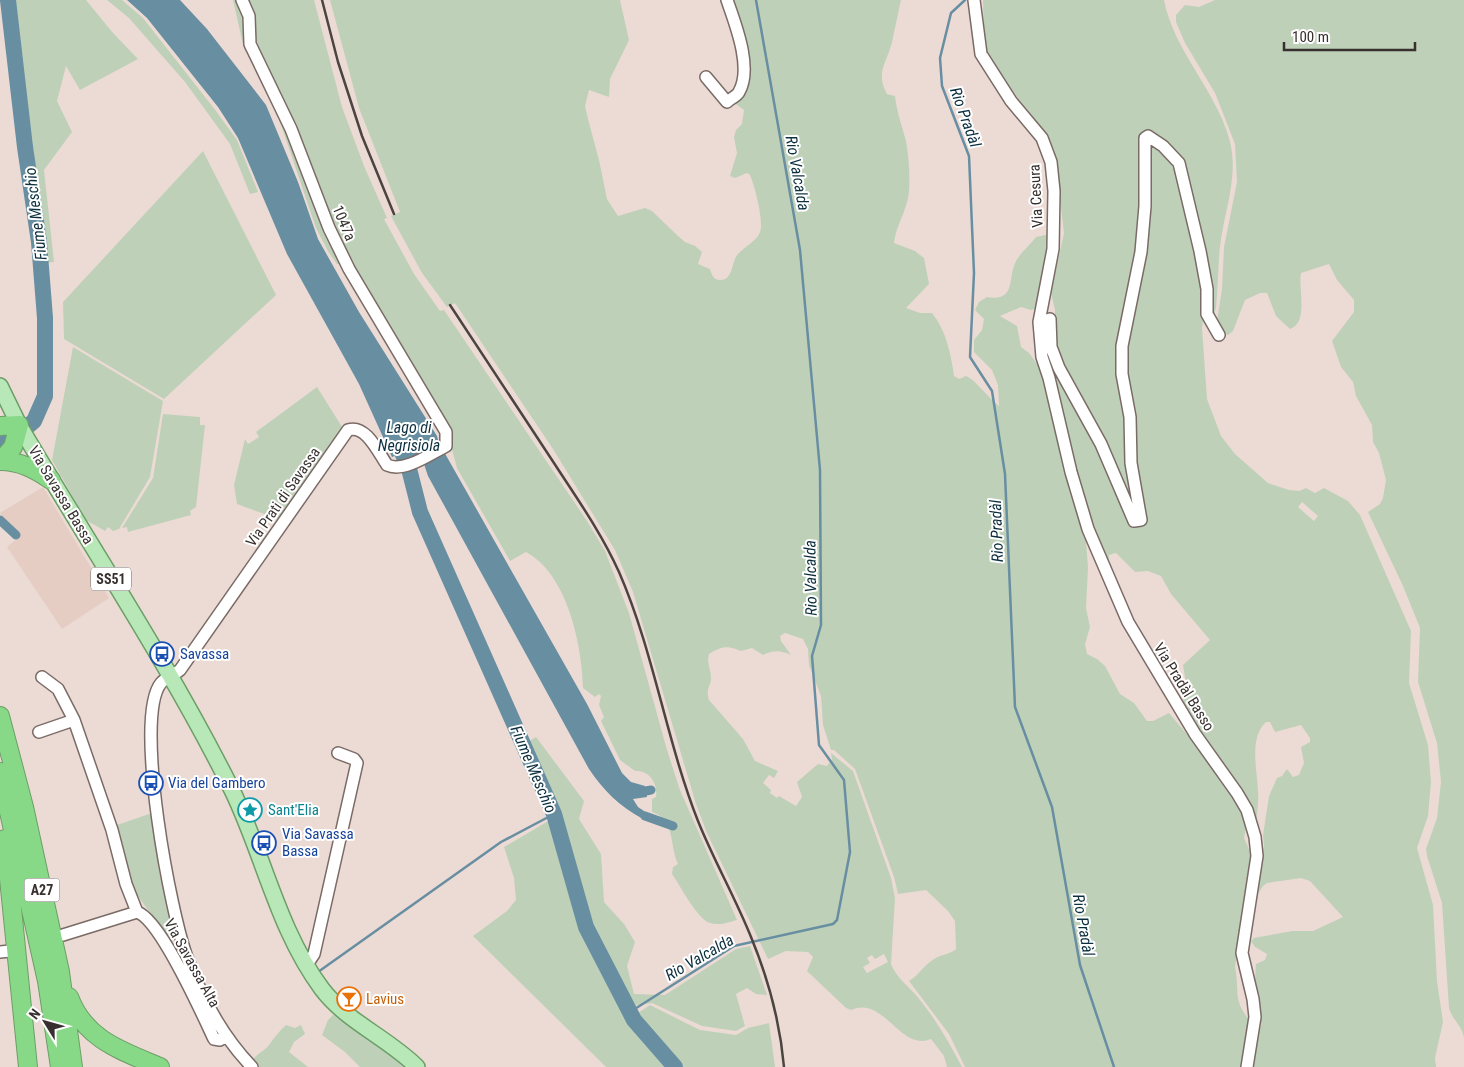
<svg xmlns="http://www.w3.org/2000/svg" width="1464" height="1067" font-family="'Roboto Condensed',sans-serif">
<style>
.built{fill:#e5cdc3}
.green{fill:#bfd0b9;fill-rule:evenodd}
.water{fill:#688ea2}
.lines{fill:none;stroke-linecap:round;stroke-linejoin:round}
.stream{stroke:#688ea2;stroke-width:2.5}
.canal{stroke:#688ea2;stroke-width:9}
.river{stroke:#688ea2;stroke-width:16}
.minor-casing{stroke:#7a6b66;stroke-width:14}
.major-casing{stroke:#6c9e68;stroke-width:18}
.highway-casing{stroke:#6c9e68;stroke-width:20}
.minor{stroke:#fff;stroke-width:11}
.major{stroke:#b8e8b7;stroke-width:15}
.highway{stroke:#88d987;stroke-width:18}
.rail{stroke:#4c4441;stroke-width:2.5}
.labels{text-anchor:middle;stroke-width:4;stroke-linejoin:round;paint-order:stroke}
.shield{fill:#fff;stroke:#736e6d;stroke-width:1}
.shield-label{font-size:14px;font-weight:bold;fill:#37302e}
.street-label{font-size:15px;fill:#37302e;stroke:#fff}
.transit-label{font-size:15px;fill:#164399;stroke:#fff;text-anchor:start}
.culture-label{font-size:15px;fill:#0d838f;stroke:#fff;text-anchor:start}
.food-label{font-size:15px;fill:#c56008;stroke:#fff;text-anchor:start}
.water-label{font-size:16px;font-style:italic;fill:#0c2f3f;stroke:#fff}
</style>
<rect width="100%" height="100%" fill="#ecdbd4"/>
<path class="built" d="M43 487 109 598 62 629 7 547 17 539 0 513Z"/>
<path class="green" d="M12 0H86L113 33 138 59 80 90 66 66 57 101 72 132 44 170 54 262 44 263Z
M107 0H122L143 18 216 111 237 140 258 192 250 194 230 144 185 82 129 18Z
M233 0H314L342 107 364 166 387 218 384 219 414 274 440 311 444 310 587 521 605 551 629 613 667 750 680 790 737 920C730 922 719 926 710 923 697 919 680 885 672 874L673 867 678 864C669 845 676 820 652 812V799L656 797C658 783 649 770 635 771L620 760 601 721 604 717 599 705 601 696 599 694 595 697 583 688C582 644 567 574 526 552L510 561 457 468 450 442 353 267 337 264 329 253 316 228 279 119 261 78 244 49Z
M330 0H620L629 40 610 79 609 97 589 90 585 106 588 119 599 160 607 199 618 216 645 208 652 211 678 236 685 242 695 246 702 252 698 264 710 269C712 275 713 279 719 280 734 281 731 261 738 254 744 247 757 241 760 232 764 221 755 187 750 175L747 173 735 178 730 176 737 153 734 137 736 130 742 124 744 110 733 102C745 63 736 39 727 0H901C898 14 895 28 892 42 887 63 875 72 887 94L895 96C897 113 902 126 906 141 909 158 910 175 909 192 907 211 896 225 894 243L915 251 924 258 929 284 906 308 920 313H932C946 330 951 354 954 376L959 379 966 376C976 380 987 397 999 406L998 385 992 370 974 352V340L982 330 984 319 975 310 979 302 987 297C1017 302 1007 278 1016 261 1021 252 1030 245 1036 237L1050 234 1039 289 1038 308 1031 310 1021 307 1000 316 1017 326 1021 347 1029 353 1043 372 1085 530 1088 567 1086 608 1090 627 1085 644 1087 654 1097 659 1105 666 1120 694 1134 703 1147 721H1153L1169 713 1211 763 1234 795 1247 822 1244 838 1252 856 1235 967C1240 992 1232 1000 1251 1022L1244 1067H965L949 1034 909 981C919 975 924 965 934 959 941 954 949 955 956 949L955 921 948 911 926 890 898 894 894 877 855 769 834 750H831L823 725 821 696 809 665 808 649 803 639 785 633 780 636 781 641 791 655C780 650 773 650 763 655L752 648 741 651C728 645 721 646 709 654 706 664 712 671 711 680 709 689 706 690 709 700L743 739 755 761 778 771 774 778 769 775 763 783 771 790 770 793 777 798 779 796 796 806 802 797 797 782 818 764 827 766 832 759 831 753 853 771 891 878 895 898 891 964C896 978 911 988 920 1000 937 1021 950 1044 962 1067H947L944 1056 931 1039C900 1052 884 995 851 1010L846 1008 807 971 813 957 808 952 786 951 768 959 707 833 696 804 633 592 615 550 553 449 455 303 447 307 422 273 391 216 400 212 359 108ZM884 954 888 962 867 973 863 967 870 963 867 958 872 955 875 959Z
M983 0H1164C1174 51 1215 89 1229 138 1240 175 1224 210 1220 247 1218 267 1218 288 1216 308L1213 318 1186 174 1149 134 1142 217 1123 324 1138 515 1064 374 1054 337 1055 310 1051 293 1064 233 1058 182 1046 138 1039 124 1001 77 989 57 984 45Z
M1215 0H1464V1038C1462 1025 1452 1020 1449 1008L1442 903 1427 856 1426 849 1437 818 1441 782 1437 743 1418 682 1420 628 1403 586 1368 512 1380 504 1383 498 1386 480 1379 453 1373 442 1372 425 1356 396 1353 382 1341 367 1332 341 1354 312V300L1337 280 1329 264 1301 273C1298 289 1309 322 1290 329L1276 316 1267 293H1260L1245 300 1233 331 1228 335 1222 332 1217 321 1222 289 1224 247 1237 182 1235 144 1215 93 1185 43 1176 22V15L1185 5 1199 7Z
M1148 140 1175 165 1197 255 1204 313 1202 328 1207 399 1221 436 1235 454 1268 483 1289 490 1299 491 1306 488 1315 493 1324 488 1348 501 1360 515 1411 631 1409 683 1428 745 1431 782 1428 816 1417 848 1433 905 1437 981 1443 1022 1435 1058 1436 1067H1251L1257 1031 1261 1027 1260 997 1255 980 1256 964 1265 960 1267 954 1255 947 1251 941 1254 938 1292 931H1313L1343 917 1310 881 1301 878 1267 883 1263 886 1254 900 1264 846 1263 835 1269 796 1277 778 1282 776 1287 769 1293 777 1299 775 1304 763 1301 747 1310 742V738L1301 725 1275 732 1270 722H1266C1249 737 1257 770 1258 790 1259 802 1257 814 1256 825L1182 704 1187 690 1183 665 1210 640 1171 594 1161 576 1148 571 1135 572 1116 553 1109 555V564L1091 528 1051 376 1046 346 1048 331 1128 516 1140 500 1125 358ZM1302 502 1318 516 1314 521 1298 507Z
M203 151 276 295 164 399 64 339 63 302Z
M73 347 163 401 150 477 119 529 113 531 108 527 105 531 86 520 52 460Z
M317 387 344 430 283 521 237 504 234 485 245 439 248 444 259 437 256 432Z
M163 414 200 417V425H205L196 507 190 511 191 515 128 532 127 527 122 528 153 478Z
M536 737 584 801 579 819 601 854 604 902 624 924 635 942 627 966 634 994 665 995 736 949 750 946 767 995 756 994 747 988 736 994 745 1026 736 1031 702 1026 652 1003 632 1006 590 926 559 815 529 741Z
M152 813 159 871 174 936 169 939 135 892 117 825Z
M550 820 581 931 633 1028 668 1067H606L473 936 507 911 516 900 514 878 504 847Z
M650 1005 700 1030 736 1035 748 1028 769 1023 775 1067H683L638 1013Z
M334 1014 375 1041 407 1067H360L345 1052 322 1035 328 1020Z
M286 1025 295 1028 301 1025 305 1034 294 1042 289 1052 308 1067H257L252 1063C255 1053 263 1053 269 1045 274 1038 279 1031 286 1025Z"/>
<path class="water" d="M127 0H180L207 29 266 105 298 182 318 239 359 312 437 436 439 443 587 704 622 773 631 782 645 786 647 797 633 799 638 807 647 813 643 819C619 806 604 791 589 769L428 476 422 458 398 464 395 456 392 457 359 384 287 254 238 138 218 107 147 18Z"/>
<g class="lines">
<path class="stream" d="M965 0 951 13 940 58 942 86 969 156 974 273 970 357 992 391 1005 474 1015 707 1052 807 1080 965 1114 1067
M318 972 501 842 554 814
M630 1012 734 946 833 924 837 920 850 852 844 780 819 745 812 656 821 625 820 470 800 250 756 0"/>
<path class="canal" d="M0 520 16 535
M646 791 651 790
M645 816 673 826"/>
<path class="river" d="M8 0 25 147 39 242 45 318V396L34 421 28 426
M0 445 15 438
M404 449 420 512 554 814 586 927 634 1020 675 1067"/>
<g class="minor-casing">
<path id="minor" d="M242 0 249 16 250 44 291 129 329 228 349 269 446 432V446C430 454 404 473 387 465 378 452 366 424 348 430L180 670C174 675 165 678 161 683 133 717 171 917 188 960 202 998 223 1037 252 1067
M974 0 981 54 1011 101 1042 138 1051 162 1054 191 1053 249 1039 322 1042 357 1049 378 1071 472 1088 529 1128 622 1195 734 1237 793 1247 810 1255 837 1257 856 1242 953 1253 999 1255 1017 1247 1067
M706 77 727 102C730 99 737 96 739 92 753 68 735 23 727 0
M1039 322 1050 319 1051 347 1059 368 1101 444 1134 521 1141 520 1131 463 1130 417 1122 374V346L1141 252 1145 206V138L1148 136 1163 146 1179 163 1200 251 1207 289V314L1219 335
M42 677 58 689 74 720 112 830 126 884 137 912
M39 732 74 720
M63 935 137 912C161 920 202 1014 214 1039L220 1040 226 1036
M0 952 10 951
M306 966 314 954 357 763 354 759 338 753"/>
</g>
<g class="major-casing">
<path id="major" d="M0 386 19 425C90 546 169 664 232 790 264 856 278 930 322 989 347 1022 388 1038 417 1067"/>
</g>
<g class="highway-casing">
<path id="highway" d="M0 426 19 425 13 447 1 461
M0 461C20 461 35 469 51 480
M0 716 24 807 60 972 73 1067
M0 772 47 981 60 1067
M5 839 28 1067
M69 997C85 1040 122 1051 160 1067"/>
</g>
<use href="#minor" class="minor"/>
<use href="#major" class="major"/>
<use href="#highway" class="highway"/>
<path class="rail" d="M322 0 338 62 362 136 394 214
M450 305C484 357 518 409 552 460 576 497 601 532 619 572 654 652 666 740 698 821 714 861 735 897 751 937 768 978 780 1022 784 1067"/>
</g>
<defs>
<g id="bus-ring" transform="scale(1.25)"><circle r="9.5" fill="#fff" stroke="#1a4fb4" stroke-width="1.5"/><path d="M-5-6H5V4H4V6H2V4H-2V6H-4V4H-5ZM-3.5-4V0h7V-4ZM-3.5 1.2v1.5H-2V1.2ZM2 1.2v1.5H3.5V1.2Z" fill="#1a4fb4"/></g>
<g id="sight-ring" transform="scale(1.25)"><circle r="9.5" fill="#fff" stroke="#0f9aa8" stroke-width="1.5"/><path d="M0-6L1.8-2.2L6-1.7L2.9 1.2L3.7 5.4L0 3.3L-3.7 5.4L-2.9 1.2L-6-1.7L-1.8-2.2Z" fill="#0f9aa8"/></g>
<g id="bar-ring" transform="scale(1.25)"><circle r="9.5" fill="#fff" stroke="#e8710a" stroke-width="1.5"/><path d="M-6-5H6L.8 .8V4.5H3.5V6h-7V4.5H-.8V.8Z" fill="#e8710a"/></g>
</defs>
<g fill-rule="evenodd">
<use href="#bus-ring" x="162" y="654"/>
<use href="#bus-ring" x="151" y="783"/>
<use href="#sight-ring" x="250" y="810"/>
<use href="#bus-ring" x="264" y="843"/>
<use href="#bar-ring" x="349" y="999"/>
</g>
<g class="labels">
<g class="shield">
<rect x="91" y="567.5" width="40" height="23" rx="4"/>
<rect x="24.5" y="878.5" width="35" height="23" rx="4"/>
</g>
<g class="shield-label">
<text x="111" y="584">SS51</text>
<text x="42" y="895">A27</text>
</g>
<g class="street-label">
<text transform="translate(1036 196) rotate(-93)" y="5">Via Cesura</text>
<text transform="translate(344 223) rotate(67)" y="5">1047a</text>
<text transform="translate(61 495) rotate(59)" y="5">Via Savassa Bassa</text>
<text transform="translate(283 497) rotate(-55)" y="5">Via Prati di Savassa</text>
<text transform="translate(1184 687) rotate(58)" y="5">Via Pradàl Basso</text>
<text transform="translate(192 963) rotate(61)" y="5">Via Savassa Alta</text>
</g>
<g class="transit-label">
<text x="180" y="659">Savassa</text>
<text x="168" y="788">Via del Gambero</text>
<text x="282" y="839">Via Savassa<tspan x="282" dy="17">Bassa</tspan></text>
</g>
<g class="culture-label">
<text x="268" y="815">Sant'Elia</text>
</g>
<g class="food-label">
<text x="366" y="1004">Lavius</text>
</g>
<g class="water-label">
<text transform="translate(966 117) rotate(70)" y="6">Rio Pradàl</text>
<text transform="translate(798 173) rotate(80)" y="6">Rio Valcalda</text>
<text transform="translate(35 214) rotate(-97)" y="6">Fiume Meschio</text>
<text x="409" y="433">Lago di<tspan x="409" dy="18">Negrisiola</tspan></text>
<text transform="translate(996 531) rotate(-92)" y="6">Rio Pradàl</text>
<text transform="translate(810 578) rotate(-91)" y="6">Rio Valcalda</text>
<text transform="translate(534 769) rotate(67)" y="6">Fiume Meschio</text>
<text transform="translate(1084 925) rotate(80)" y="6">Rio Pradàl</text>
<text transform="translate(699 957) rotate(-30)" y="6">Rio Valcalda</text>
</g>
</g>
<g transform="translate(45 1022) rotate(307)" stroke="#ffffff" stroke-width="4" paint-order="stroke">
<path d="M0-4L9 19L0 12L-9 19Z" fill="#37302e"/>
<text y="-8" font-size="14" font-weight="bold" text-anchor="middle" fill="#37302e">N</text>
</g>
<path d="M1284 42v8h131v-8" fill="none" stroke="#37302e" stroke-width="2.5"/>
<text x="1292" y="42" font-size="15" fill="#37302e" stroke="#ffffff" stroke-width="4" paint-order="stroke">100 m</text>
</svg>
